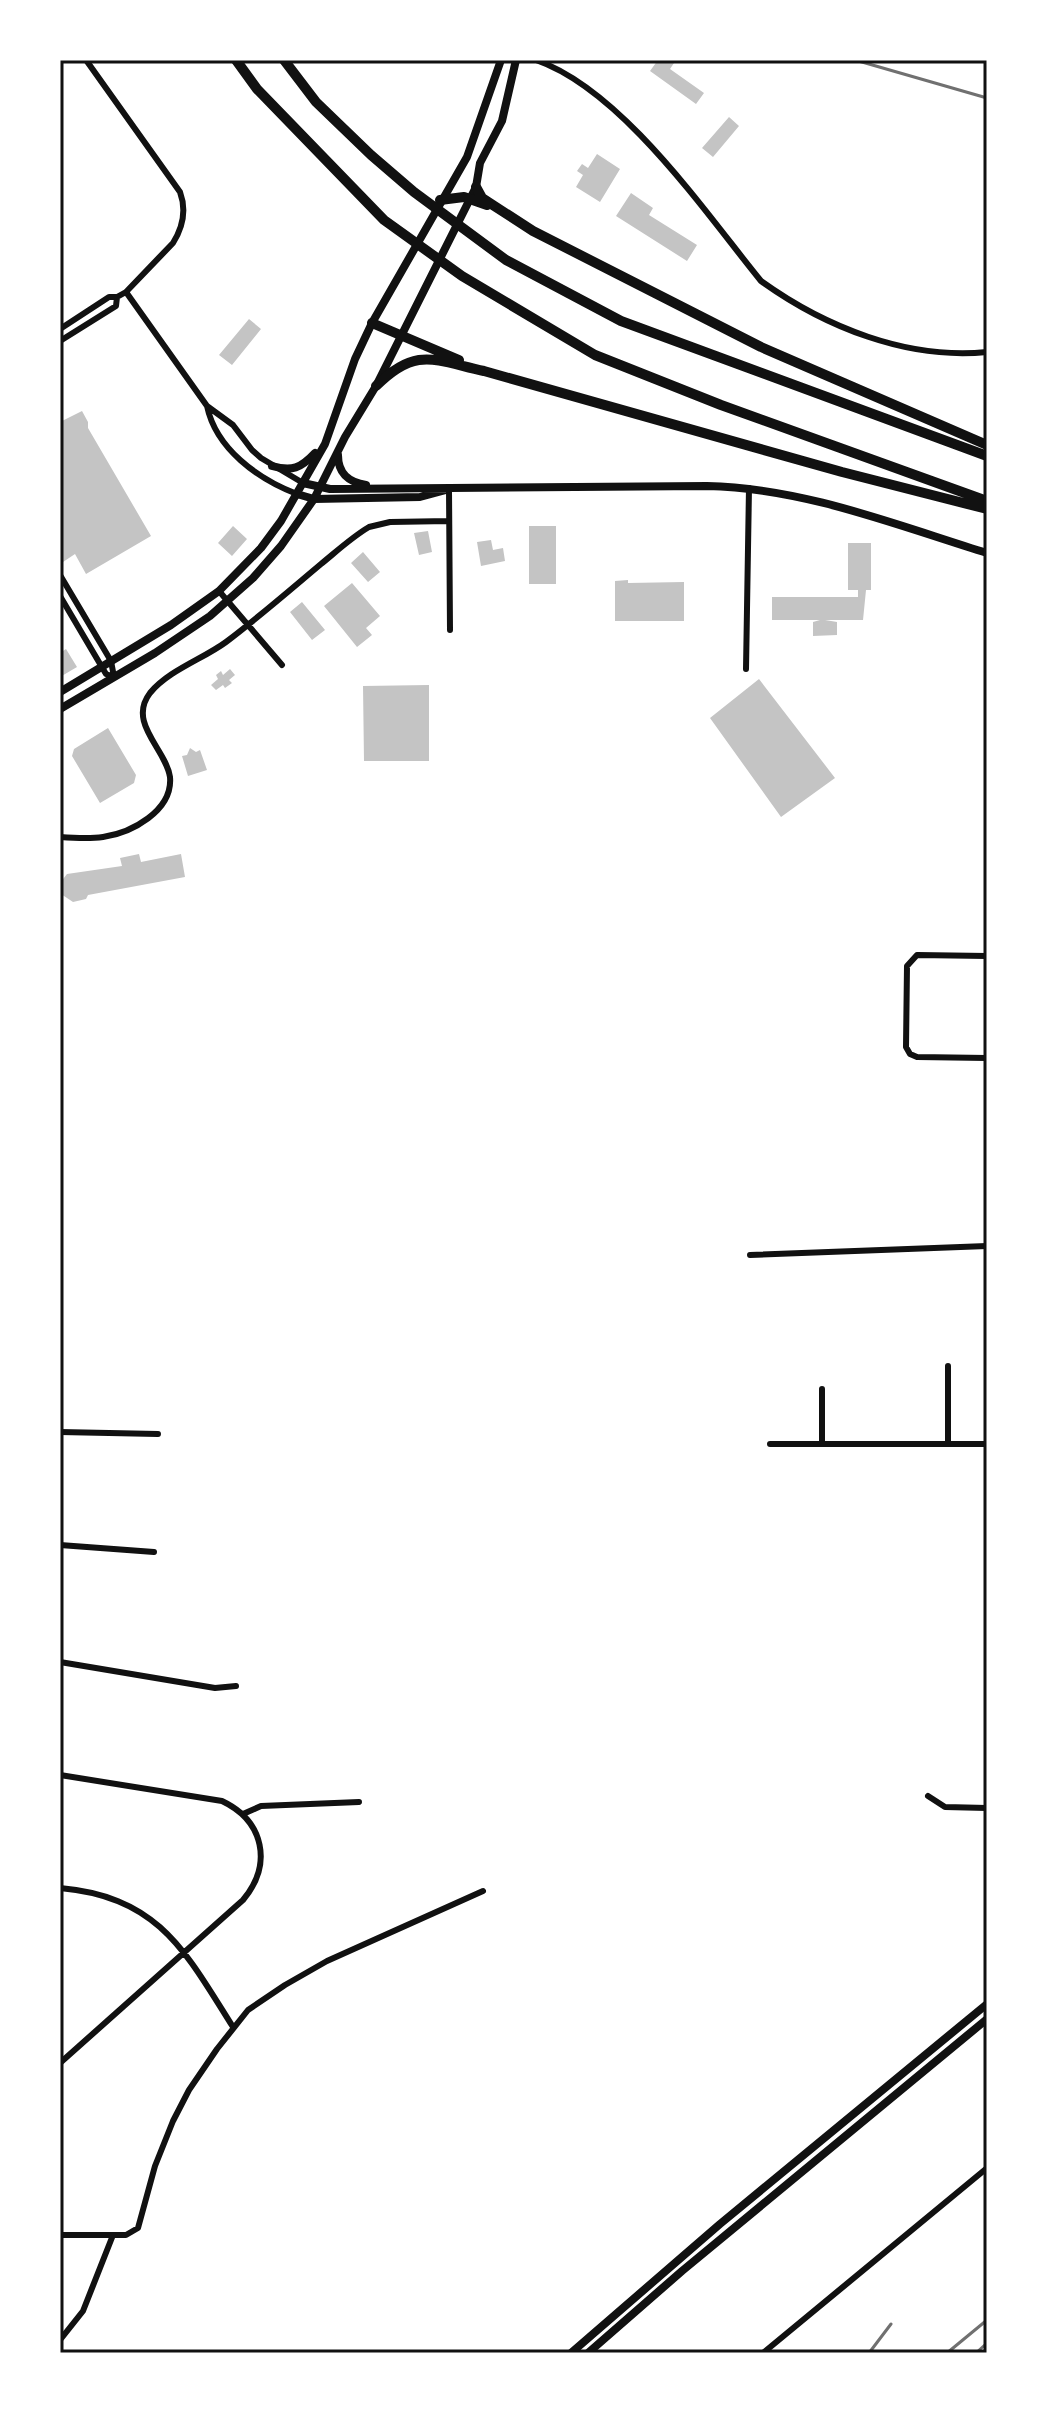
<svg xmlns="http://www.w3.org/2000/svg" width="1047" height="2413" font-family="Roboto,sans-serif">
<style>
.building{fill:#c4c4c4}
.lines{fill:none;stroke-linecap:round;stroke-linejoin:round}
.minor{stroke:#111;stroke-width:6}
.secondary{stroke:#111;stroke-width:8}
.motorway{stroke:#111;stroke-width:10}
.rail{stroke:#707070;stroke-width:3}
.neatline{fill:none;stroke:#111;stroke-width:3}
</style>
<rect width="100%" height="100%" fill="#fff"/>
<path class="building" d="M658 60H676L670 69 704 93 696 104 650 71Z
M729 117 739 126 713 157 702 148Z
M597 154 620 169 600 202 576 187 583 175 577 171 582 164 588 168Z
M631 193 653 208 649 215 697 245 687 261 616 216Z
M249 319 261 329 232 365 219 355Z
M82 411 88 422V428L151 536 86 574 75 554 63 562 60 559V422Z
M233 526 247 539 232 556 218 543Z
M529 526H556V584H529Z
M428 531 432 552 419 555 414 533Z
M491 540 493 550 503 548 505 561 481 566 477 542Z
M848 543H871V590H866L863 620H825L837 622V635L813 636V622L820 620H772V597H858V590H848Z
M363 552 380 572 368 582 351 563Z
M628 580V583L684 582V621H615V581Z
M352 583 380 616 366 628 372 635 357 647 324 606Z
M302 602 325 630 312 640 290 612Z
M66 649 77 667 60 677V653Z
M230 669 235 675 229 680 232 683 225 688 223 685 216 690 211 685 218 679 216 675 221 671 223 675Z
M759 679 835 778 781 817 710 718Z
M429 685V761H364L363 686Z
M108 728 136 775 134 783 100 803 72 756 74 749Z
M190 748 196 752 200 750 207 770 188 776 182 756 187 755Z
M139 854 141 862 181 854 185 877 88 895 86 899 73 902 61 894 60 883 67 874 122 866 120 858Z"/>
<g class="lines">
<path class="minor" d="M536 60C622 90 704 211 761 281 825 327 907 360 987 352
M126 292 207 406C216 449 258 479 297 494
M60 329 109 297H117L126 292 173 243C183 227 187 211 180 192L86 60
M60 341 116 306 117 297
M207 406 233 425 252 450 261 458 303 483
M449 489 450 630
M60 575 111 661 114 677
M219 591 282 665
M60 596 106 674 114 677
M746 669 749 488
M60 837C74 838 89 839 103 837 131 833 173 811 170 777 166 749 127 723 150 693 169 670 203 659 226 642 259 617 290 590 321 564 337 551 352 537 369 527L390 522 449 521
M987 956 917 955 907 966 906 1047 910 1054 917 1057 987 1058
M750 1255 987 1246
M822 1389V1444
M60 1432 158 1434
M770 1444H987
M948 1444V1366
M60 1545 154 1552
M60 1662 215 1688 236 1686
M60 1775 222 1801C264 1821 273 1864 243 1900L60 2063
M928 1796 945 1807 987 1808
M243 1814 261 1806 359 1802
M60 1888C159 1897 185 1951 233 2027
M60 2235H126L138 2228 155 2166 173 2121 189 2090 217 2049 248 2010 285 1985 327 1961 483 1891
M60 2340 83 2311 113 2235
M763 2353 987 2168"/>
<path class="secondary" d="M338 455C338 474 349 482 366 485
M272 466C292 472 301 468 315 453
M303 483 330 489 707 486C804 488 896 525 987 553
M297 494 314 499 420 497 446 490
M60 692 171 625 219 591 261 548 281 521 325 444 355 359 372 323 467 157 501 60
M60 709 155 653 210 616 253 578 281 546 314 499 345 437 376 386 476 187 480 163 502 121 516 60
M571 2353 720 2224 987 2004
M588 2353 682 2271 987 2019"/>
<path class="motorway" d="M236 60 257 89 384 220 462 276 595 355 721 405 987 501
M284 60 316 102 371 155 414 192 506 260 621 321 987 456
M476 187 482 198 533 231 761 347 987 445
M440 200 464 197 487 205
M372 323 459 360
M376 386C416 346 434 360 484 371L842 472 987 509"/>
<path class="rail" d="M855 60 987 98
M869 2353 891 2324
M947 2353 987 2320
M976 2353 987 2343"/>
</g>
<rect width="1047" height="2413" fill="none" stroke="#ffffff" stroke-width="124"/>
<rect x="62" y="62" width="923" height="2289" class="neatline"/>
</svg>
